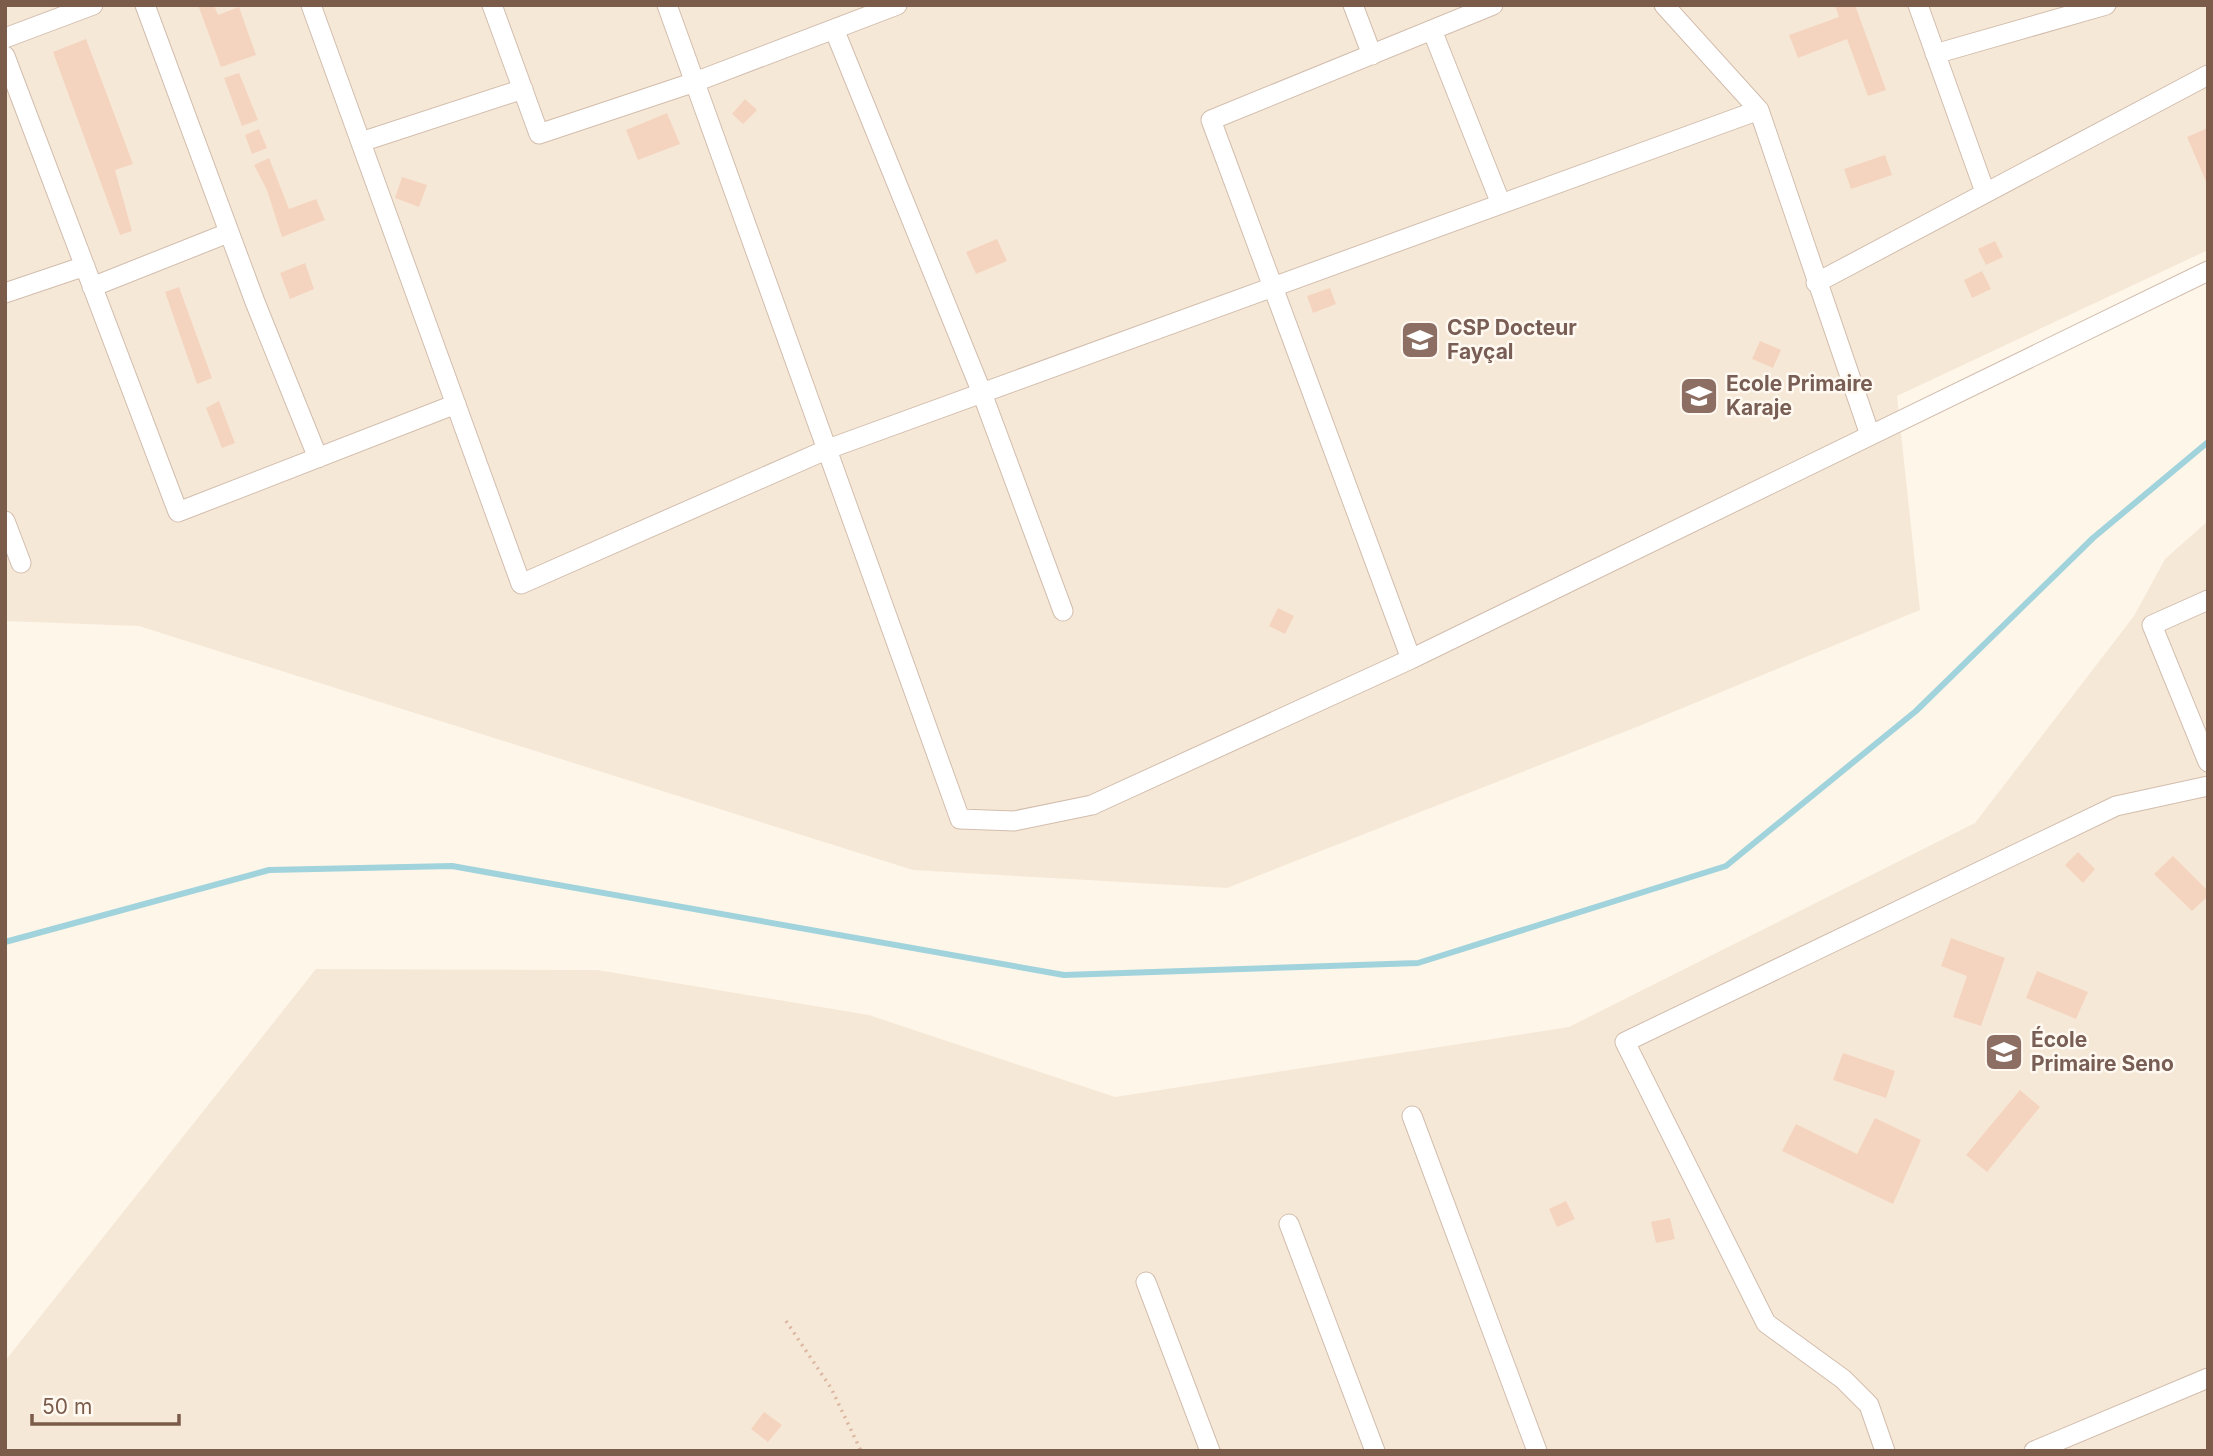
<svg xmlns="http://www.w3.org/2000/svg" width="2213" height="1456" font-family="Inter,sans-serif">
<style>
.residential{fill:#f6e8d7}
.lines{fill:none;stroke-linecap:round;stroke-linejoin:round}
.stream{stroke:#a1d3dc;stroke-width:6}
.building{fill:#f5d4bf}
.minor-casing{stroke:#d2bdad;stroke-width:21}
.path{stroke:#dbb7a1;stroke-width:3.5;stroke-dasharray:2 5;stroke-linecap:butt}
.minor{stroke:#fff;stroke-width:19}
.labels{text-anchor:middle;stroke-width:5;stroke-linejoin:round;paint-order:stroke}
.education-label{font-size:21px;font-weight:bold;fill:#785e54;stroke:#fff9f1;text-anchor:start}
</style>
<rect width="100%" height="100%" fill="#fef6e9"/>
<path class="residential" d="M5 5H2208V250L1897 396 1920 610 1639 726 1227 888 913 870 139 626 5 621Z
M2208 521V1451H5V1361L316 969 597 970 869 1015 1115 1097 1569 1027 1975 823 2134 616 2165 559Z"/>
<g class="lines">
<path class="stream" d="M5 942 269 870 452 866 1064 975 1418 963 1726 866 1916 711 2093 538 2208 442"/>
</g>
<path class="building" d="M198 5H214L218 15 239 7 256 55 221 67Z
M1835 5H1855L1886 90 1868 96 1847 39 1798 58 1789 35 1839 17Z
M86 39 133 164 115 170 132 231 120 235 53 52Z
M239 73 258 120 242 126 224 78Z
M745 99 757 110 743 124 732 114Z
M667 113 680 144 638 160 626 130Z
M2208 128V186L2187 137Z
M259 129 267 148 252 154 245 135Z
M1885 155 1892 175 1851 189 1844 169Z
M269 158 289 209 316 199 325 220 282 237 267 190 254 165Z
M402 177 427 185 419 207 395 198Z
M997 239 1007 261 976 274 966 252Z
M1995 241 2003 257 1986 265 1978 249Z
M305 263 314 289 290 299 280 273Z
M1982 271 1991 289 1972 298 1964 280Z
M179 287 212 378 197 384 165 292Z
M1330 288 1336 304 1313 313 1307 296Z
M1760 341 1781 350 1773 368 1752 359Z
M219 401 235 443 222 448 206 408Z
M1278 608 1294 616 1285 634 1269 626Z
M2078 852 2095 869 2083 883 2065 865Z
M2173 856 2208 891V896L2192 911 2154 874Z
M1951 938 2005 958 1981 1026 1953 1017 1967 976 1941 966Z
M2037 971 2088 992 2076 1019 2026 998Z
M1843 1053 1895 1071 1886 1098 1833 1080Z
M2020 1090 2040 1107 1987 1172 1966 1155Z
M1875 1118 1921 1140 1893 1204 1782 1151 1796 1124 1857 1154Z
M1566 1201 1575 1219 1557 1227 1549 1209Z
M1670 1218 1675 1239 1656 1243 1651 1222Z
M764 1412 782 1425 768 1442 751 1429Z"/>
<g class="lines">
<g class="minor-casing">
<path id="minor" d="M145 5 255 302 318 458
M311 5 521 584 828 449 1759 110
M492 5 539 134 695 82 897 5
M667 5 960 819 1014 821 1092 805 1411 659 2208 271
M1353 5 1372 55
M1664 5 1759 110 1870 435
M1918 5 1985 192
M834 29 982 393 1063 611
M1432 30 1501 204
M5 38 93 5
M1935 54 2106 5
M5 56 178 512 456 404
M361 142 523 89
M1816 283 2208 75
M92 287 228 233
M5 293 85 266
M5 521 21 563
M2208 600 2152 625 2208 762
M1411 659 1211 120 1493 5
M1412 1116 1537 1451
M1289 1224 1375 1451
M1146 1282 1210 1451
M1885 1451 1869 1405 1843 1379 1766 1323 1625 1042 2116 806 2208 786
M2034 1451 2208 1378"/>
</g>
<path class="path" d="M786 1321 831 1388 861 1451"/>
<use href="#minor" class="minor"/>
</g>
<defs>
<g id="school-square" transform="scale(2.0125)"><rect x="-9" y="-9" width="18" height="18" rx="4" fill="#8d6e63" stroke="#fff9f1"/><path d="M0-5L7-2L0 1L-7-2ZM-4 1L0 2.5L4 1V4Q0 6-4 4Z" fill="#fff"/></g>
</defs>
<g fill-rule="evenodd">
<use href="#school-square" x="1420" y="340"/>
<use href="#school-square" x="1699" y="396"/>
<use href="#school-square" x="2004" y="1052"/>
</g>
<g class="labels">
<g class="education-label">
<text x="1447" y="335">CSP Docteur<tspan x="1447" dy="24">Fayçal</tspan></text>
<text x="1726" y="391">Ecole Primaire<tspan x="1726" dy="24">Karaje</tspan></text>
<text x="2031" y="1047">École<tspan x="2031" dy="24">Primaire Seno</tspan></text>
</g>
</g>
<rect width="2213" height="1456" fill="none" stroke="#7b5b4a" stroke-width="14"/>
<path d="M32 1414v10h147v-10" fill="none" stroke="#7b5b4a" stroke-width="3.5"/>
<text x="42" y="1414" font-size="21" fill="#7b5b4a" stroke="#fff9f1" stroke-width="5" paint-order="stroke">50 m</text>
</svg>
